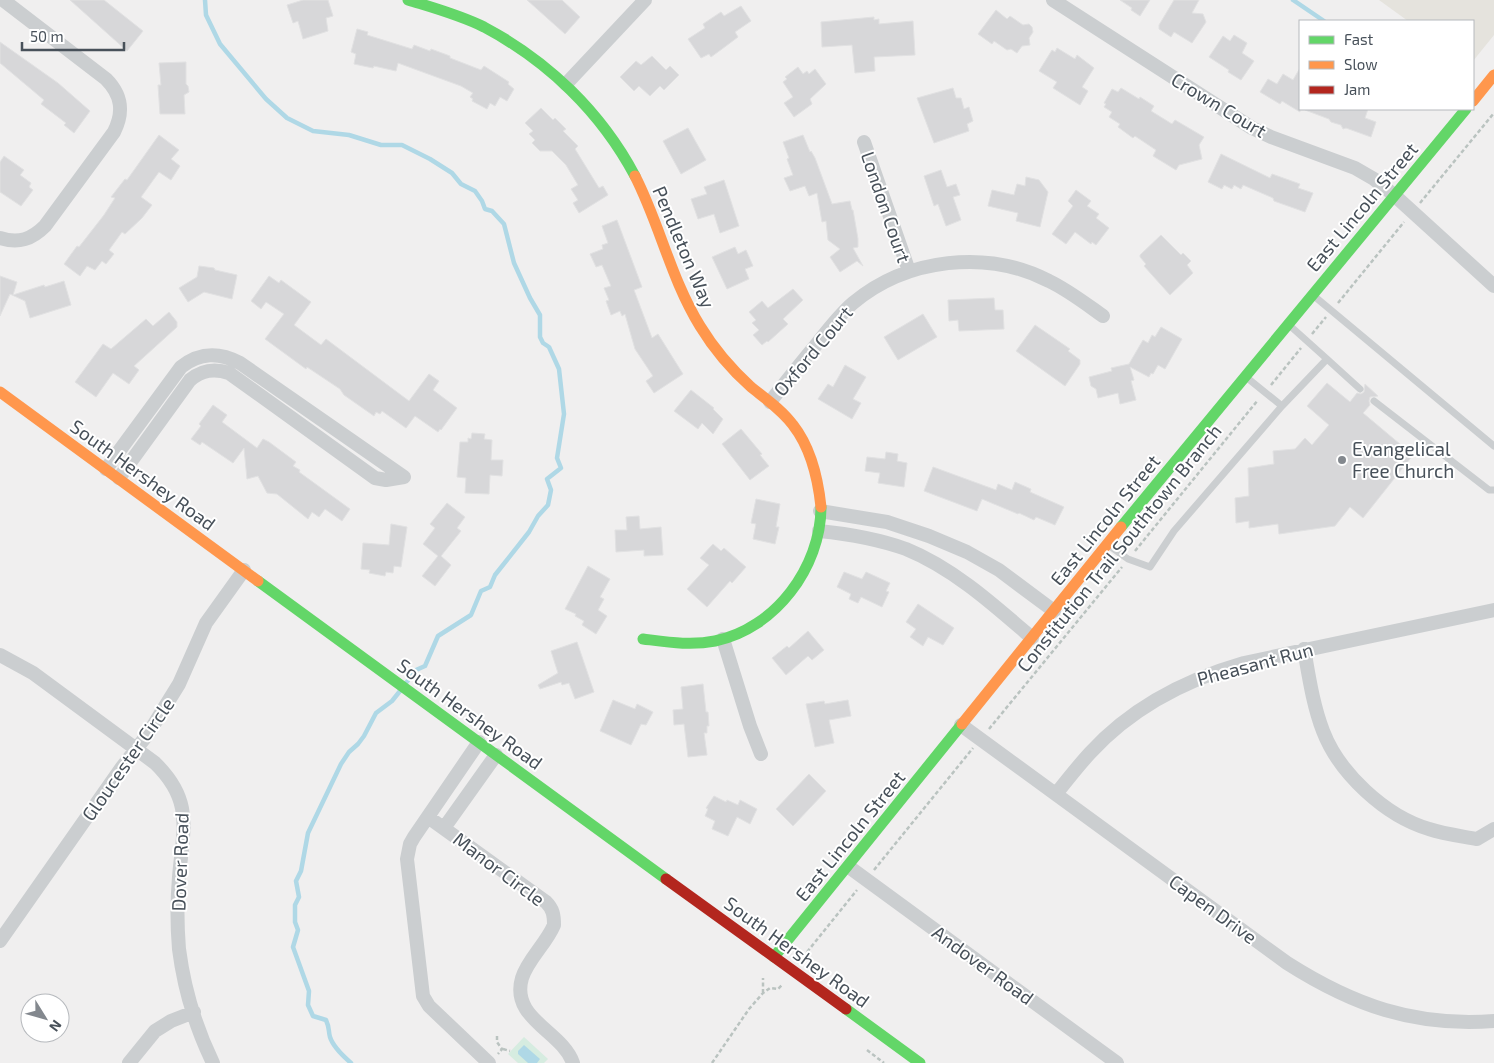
<svg xmlns="http://www.w3.org/2000/svg" width="1494" height="1063" font-family="'Exo 2',sans-serif">
<style>
.commercial{fill:#e5e3dd}
.green{fill:#d6ece0}
.water{fill:#afd8e6}
.lines{fill:none;stroke-linecap:round;stroke-linejoin:round}
.stream{stroke:#afd8e6;stroke-width:4.5}
.building{fill:#d7d7d9;stroke:#e1e1e2}
.path{stroke:#bac3c0;stroke-width:2.5;stroke-dasharray:4 2.5;stroke-linecap:butt}
.lane{stroke:#cbced0;stroke-width:7}
.street{stroke:#cbced0;stroke-width:14}
.fast{stroke:#63d668;stroke-width:11}
.slow{stroke:#ff974d;stroke-width:11}
.jam{stroke:#b3261e;stroke-width:11}
.poi-dot{fill:#83888e;stroke:#fff;stroke-width:2}
.labels{text-anchor:middle;stroke-width:4;stroke-linejoin:round;paint-order:stroke}
.street-label{font-size:19px;fill:#48515a;stroke:#fff}
.poi-label{font-size:19px;fill:#48515a;stroke:#fff;text-anchor:start}
</style>
<rect width="100%" height="100%" fill="#f0efef"/>
<path class="commercial" d="M1379 0H1494V35L1473 61V21H1408Z"/>
<path class="green" d="M524 1037 548 1059 544 1063H518L508 1054Z"/>
<path class="water" d="M524 1045 540 1059 537 1063H528L518 1054V1051Z"/>
<g class="lines">
<path class="stream" d="M205 0 206 15 220 44 266 99 287 118 313 131 349 135 381 145H402L430 159 452 173 461 184 475 191 482 201 485 209 492 211 504 224 514 263 530 298 540 315V337L543 343 549 347 559 369 564 414 557 458 561 468 547 479 551 490 548 505 538 516 529 532 495 575 490 587 481 591 471 615 438 636 425 666 416 670 406 683
M1293 0 1324 21
M351 1063C343 1056 333 1047 330 1037 328 1030 330 1029 326 1020L313 1016 308 1005 309 991 293 947 298 930 295 922V905L299 897 296 881 301 871 308 833 341 764 349 752 358 744 364 736 376 713 392 701 400 691"/>
</g>
<path class="building" d="M70 0H104L143 31 127 51Z
M303 0H328L333 16 326 18 328 31 303 39 298 21 293 23 287 5Z
M527 0H562L580 17 565 34Z
M1120 0H1150L1140 16 1131 10 1132 8Z
M1174 0H1199L1192 13 1203 14 1206 22 1192 43 1174 32 1171 37 1159 29V25Z
M741 6 751 21 735 32 738 37 722 49 711 57 709 54 701 58 688 39 705 28 703 24 721 12 724 16Z
M996 10 1007 19 1010 16 1023 25 1029 24 1032 27 1033 32 1029 38 1030 45 1022 46 1017 53 1011 49 1007 50 994 41 992 44 978 34Z
M874 17V20L879 19V24L913 21 915 55 874 57 875 71 855 73 852 45 822 47 821 22Z
M357 29 368 32 367 35 412 49 414 45 430 51 431 49 450 56V58L481 70 484 66 509 82 508 84 514 89 507 101 500 97 495 106 490 103 487 109 472 101 473 99 470 97 473 93 461 86 398 63 396 71 374 66 373 68 354 64 356 54 351 52Z
M1234 35 1247 43 1242 53 1254 61 1241 80 1228 72 1229 70 1209 57 1223 36 1230 41Z
M0 42 58 83 90 111 74 133 64 125 66 123 41 104 44 100 0 63Z
M1057 48 1075 59 1077 55 1094 68 1082 87 1088 91 1080 105 1053 88 1057 82 1039 71 1052 50 1055 52Z
M652 56 666 70 670 66 679 75 664 90 660 86 650 96 639 86 634 91 620 77 636 61 641 65Z
M186 62V84L188 86 189 92 184 95 185 114H160L158 85H161L159 63Z
M798 67 803 74 807 71 809 74 815 69 826 84 810 99 812 104 794 117 784 103 793 97 783 82 787 79 785 77Z
M1300 68V112L1282 101 1280 104 1260 92 1268 79 1277 84 1283 74 1293 80Z
M953 88 956 98H961L964 109 969 107 973 121 967 124 969 131 934 143 917 98Z
M1121 88 1139 99 1140 97 1154 106 1151 111 1172 124 1175 120 1204 137 1199 145 1202 159 1179 165 1176 170 1153 156 1156 150 1135 136 1133 138 1118 127 1120 124 1109 117 1112 112 1104 107 1106 104 1104 103 1112 89 1118 92Z
M541 108 553 120 555 118 566 129 563 131 578 146 575 149 599 188 603 186 608 195 579 213 573 203 578 200 571 189 578 185 566 165 552 151H540L532 143 535 140 529 134 533 131 525 123Z
M1306 109H1368L1365 118 1376 122 1371 137 1346 128 1343 129 1341 125 1331 122 1329 119 1305 110Z
M688 128 706 160 681 174 663 141Z
M159 135 179 150 171 159 180 166 171 180 159 172 141 197 152 205 142 218 125 234 122 232 109 250 114 254 106 264 102 261 95 270 87 266 80 276 64 264 77 246 79 247 104 215 115 198 111 197 125 179 127 180Z
M803 135 810 152 811 151 815 158 832 204 850 201 852 210H853L858 239V247L853 248 863 266 857 261 840 272 830 257 840 249 828 240 826 221 822 222 817 193 809 196 805 186 790 191 784 178 793 175 787 159 789 158 783 142Z
M1221 154 1270 178 1272 174 1300 184 1298 188 1313 193 1305 212 1274 201 1273 198 1243 185 1241 189 1234 185 1232 189 1224 185 1222 189 1208 182Z
M4 156 24 170 20 175 31 183 29 187 33 190 21 206 0 192V162Z
M941 170 947 187 956 184 960 195 953 197 961 220 946 226 938 204 934 206 924 176Z
M1026 177 1039 180 1048 192 1040 227 1016 221 1018 213 988 206 992 190 1014 195 1017 184 1025 186Z
M724 180 739 226 720 233 714 214 698 219 691 199 707 194 704 187Z
M1076 190 1091 201 1087 206 1099 214 1096 218 1109 228 1096 245 1092 242 1091 244 1075 232 1066 244 1052 234 1073 206 1068 201Z
M617 220 642 287 634 290 652 338 658 334 683 374 654 393 646 381 653 376 635 349 625 314 622 316 620 311 611 315 606 301 609 300 604 288 611 286 602 265 596 267 590 254 603 249 602 245 608 243 602 226Z
M1161 235 1181 255 1183 253 1191 261 1187 265 1193 273 1170 295 1144 266 1146 264 1140 257V255Z
M735 247 738 254 746 250 753 266 745 269 749 279 727 289 712 257Z
M199 266 214 268 215 270 237 275 232 299 204 292 188 302 179 288 197 277Z
M0 276 17 282 13 295 44 285 45 287 64 281 71 305 30 318 25 301 10 294 0 316Z
M269 276 279 283 281 280 311 302 294 325 321 345 326 339 409 401 429 374 439 381 433 390 457 408 441 430 440 429 438 432 415 416 406 428 382 411 380 414 376 412 374 416 344 395 340 389 307 367 306 369 265 339 284 314 266 302 261 309 251 301Z
M793 289 803 300 783 319 788 324 768 342 767 341 762 345 753 335 759 330 752 323 756 320 749 312 762 301 768 308Z
M994 298 995 310H1003L1004 329 959 331 958 320 949 321 948 300Z
M169 312 177 322V327L134 366 139 370 129 384 113 373 96 397 75 382 103 344 111 349 146 319 153 326Z
M923 314 937 337 898 360 884 337Z
M1035 325 1070 349 1068 351 1080 360V364L1065 386 1016 351Z
M1161 327 1182 339 1165 369 1158 365 1153 374 1151 373 1149 377 1130 367 1134 380 1131 381 1136 400 1120 404 1118 393 1098 398 1096 389 1091 386 1089 377 1112 371 1111 368 1129 364 1143 340 1148 343 1152 335 1155 337Z
M845 365 866 377 853 399 861 403 852 419 818 399 828 384 833 387Z
M1327 383 1350 402 1357 393 1361 394 1364 392 1365 384 1378 396 1370 397 1369 401 1370 405 1363 413 1413 455 1363 518 1350 507 1335 526 1279 534 1278 524 1249 528V521L1236 523 1235 498 1249 496 1248 468 1274 464 1273 451 1295 449 1305 438 1312 445 1329 425 1307 406Z
M691 390 714 408 713 409 723 419 713 434 702 423 698 429 674 411Z
M213 405 227 415 222 422 257 448 263 439 269 442 296 462 293 466 300 470 299 472 350 509 342 521 325 509 319 517 312 512 308 519 277 494 267 493 258 476 247 479 244 448 233 463 202 442 200 445 191 439 201 426 199 424Z
M741 429 762 454 760 455 769 466 750 480 722 444Z
M472 433 485 434 484 439 492 440 491 460H503L502 476 490 475 489 494 465 493 466 478 457 477 460 442H468V438L471 439Z
M886 452 898 454 897 461 907 463 904 487 878 483 880 473 865 471 867 457 885 459Z
M933 467 996 490 998 484 1012 490 1015 482 1031 489 1030 492 1064 507 1055 525 1036 517 1034 520 1019 513 1018 514 982 499 977 511 924 491Z
M756 499 780 504 776 527H779L775 544 753 539 756 524 751 523Z
M447 503 465 517 457 528 461 531 441 556 451 565 435 586 422 576 438 556 423 544 435 528 430 524Z
M639 516 640 529 661 527 663 555 644 556V550L616 552 615 530H627L626 517Z
M391 524 407 527 401 567 394 566 393 573 386 572 385 576 369 573 370 570 361 569 363 543 389 545Z
M713 544 721 551 724 548 746 567 732 583 730 581 707 607 687 589 709 565 700 558Z
M588 566 610 579 600 597 604 599 598 610 607 616 596 634 582 625 584 621 575 616 576 614 565 609Z
M844 572 862 579 866 572 890 583 886 591 889 592 882 607 861 597 858 603 849 599 851 594 837 587Z
M918 604 954 628 943 645 928 637 923 646 910 637 916 629 906 622Z
M808 631 824 650 812 660 808 656 786 675 772 658 787 646 789 648Z
M577 642 594 692 575 699 569 683 562 685 561 682 540 689 538 685 558 673 551 651Z
M703 684 706 712H708L709 726H707V733H704L707 755 688 757 684 724 674 725 673 710 683 709 681 687Z
M613 700 635 709 637 704 653 712 646 725 641 724 631 745 600 731Z
M848 700 851 716 829 720 834 743 815 747 806 704 824 701 825 704Z
M809 774 826 791 793 826 776 809Z
M714 796 726 802 727 800 738 805 740 800 757 809 750 824 737 817 728 836 712 829 715 821 705 816 708 809 706 808Z"/>
<g class="lines">
<path class="path" d="M1420 203 1494 113
M1338 303 1404 222
M1312 334 1326 317
M1271 385 1301 348
M1135 551 1258 400
M989 729 1122 567
M874 870 973 748
M803 957 857 890
M763 993V978
M497 1036V1042L502 1049 498 1054
M503 1049 510 1051
M867 1050 884 1063
M712 1063 749 1009 763 993 770 988 778 989 783 984"/>
<path class="lane" d="M1314 296 1494 446
M1288 324 1327 359
M1246 377 1282 406
M1374 401 1489 490H1494
M1108 545 1128 559 1150 567 1174 531 1282 406 1327 359 1360 389"/>
<path class="street" d="M1053 0 1252 128 1271 137 1355 168 1374 179 1394 195 1494 286
M566 84 645 0
M864 142 909 271
M0 238C19 244 32 239 45 226L114 132C124 112 122 95 106 79L3 0
M770 402C785 383 800 364 816 345 827 331 839 315 853 303 907 258 987 249 1049 281 1068 290 1086 304 1103 316
M106 469 181 367C200 352 219 352 240 363L404 477 386 480 375 478 229 373C214 368 202 370 190 380L119 478
M820 511 887 522 929 536 967 552 999 570 1054 611
M819 531C849 534 878 539 906 549 953 568 994 605 1032 638
M723 639 750 726 761 754
M1304 649C1309 677 1313 705 1323 731 1339 773 1385 816 1429 829 1444 834 1461 836 1477 839L1494 829
M0 655 33 673 155 763C194 801 183 829 179 877 177 900 177 925 179 949 184 988 196 1028 213 1063
M961 725 1287 963C1353 1005 1414 1027 1494 1021
M479 742 414 837 410 844 407 859 423 996 429 1006 489 1063
M1056 794C1067 780 1078 766 1090 753 1132 707 1185 680 1244 663L1494 610
M428 817 546 902C553 909 554 915 554 925 546 944 528 959 522 978 510 1019 562 1031 573 1063
M444 828 496 755
M849 867 1117 1063
M0 941 122 767 148 734 179 684 206 623 244 570
M129 1063 155 1031 171 1021 194 1012"/>
<path class="fast" d="M408 0C434 8 460 15 484 27 548 61 601 112 635 176
M1121 527 1466 109
M258 581 666 879
M643 639C667 642 691 646 715 641 775 629 821 567 821 507
M774 957 962 724
M846 1009 920 1063"/>
<path class="slow" d="M1473 101 1494 75
M635 176C660 225 671 279 700 326 714 349 731 369 751 387 766 399 782 410 793 425 811 448 818 478 821 507
M0 392 258 581
M962 724 1121 527"/>
<path class="jam" d="M666 879 846 1009"/>
</g>
<circle class="poi-dot" cx="1342" cy="460" r="5"/>
<g class="labels">
<g class="street-label">
<text transform="translate(1219 105) rotate(31)" y="7">Crown Court</text>
<text transform="translate(886 207) rotate(71)" y="7">London Court</text>
<text transform="translate(1362 207) rotate(-50)" y="7">East Lincoln Street</text>
<text transform="translate(684 247) rotate(67)" y="7">Pendleton Way</text>
<text transform="translate(813 351) rotate(-50)" y="7">Oxford Court</text>
<text transform="translate(143 475) rotate(36)" y="7">South Hershey Road</text>
<text transform="translate(1105 520) rotate(-51)" y="7">East Lincoln Street</text>
<text transform="translate(1119 548) rotate(-51)" y="7">Constitution Trail Southtown Branch</text>
<text transform="translate(1255 664) rotate(-15)" y="7">Pheasant Run</text>
<text transform="translate(470 714) rotate(36)" y="7">South Hershey Road</text>
<text transform="translate(128 759) rotate(-55)" y="7">Gloucester Circle</text>
<text transform="translate(850 836) rotate(-51)" y="7">East Lincoln Street</text>
<text transform="translate(180 862) rotate(-88)" y="7">Dover Road</text>
<text transform="translate(499 869) rotate(37)" y="7">Manor Circle</text>
<text transform="translate(1213 909) rotate(36)" y="7">Capen Drive</text>
<text transform="translate(797 952) rotate(36)" y="7">South Hershey Road</text>
<text transform="translate(983 965) rotate(36)" y="7">Andover Road</text>
</g>
<g class="poi-label">
<text x="1352" y="456">Evangelical<tspan x="1352" dy="22">Free Church</tspan></text>
</g>
</g>
<rect x="1299" y="20" width="175" height="90" fill="#ffffff" stroke="#b6b9bd"/>
<rect x="1309" y="36" width="25" height="8" fill="#63d668" stroke="#b6b9bd"/>
<text x="1344" y="45" font-size="15" fill="#48515a">Fast</text>
<rect x="1309" y="61" width="25" height="8" fill="#ff974d" stroke="#b6b9bd"/>
<text x="1344" y="70" font-size="15" fill="#48515a">Slow</text>
<rect x="1309" y="86" width="25" height="8" fill="#b3261e" stroke="#b6b9bd"/>
<text x="1344" y="95" font-size="15" fill="#48515a">Jam</text>
<g transform="translate(45 1018) rotate(127)"><circle r="24" fill="#ffffff" stroke="#b6b9bd"/>
<path d="M0-4L9 19L0 12L-9 19Z" fill="#83888e"/>
<text y="-8" font-size="14" font-weight="bold" text-anchor="middle" fill="#48515a">N</text>
</g>
<path d="M22 42v8h102v-8" fill="none" stroke="#48515a" stroke-width="2.5"/>
<text x="30" y="42" font-size="15" fill="#48515a" stroke="#ffffff" stroke-width="4" paint-order="stroke">50 m</text>
</svg>
